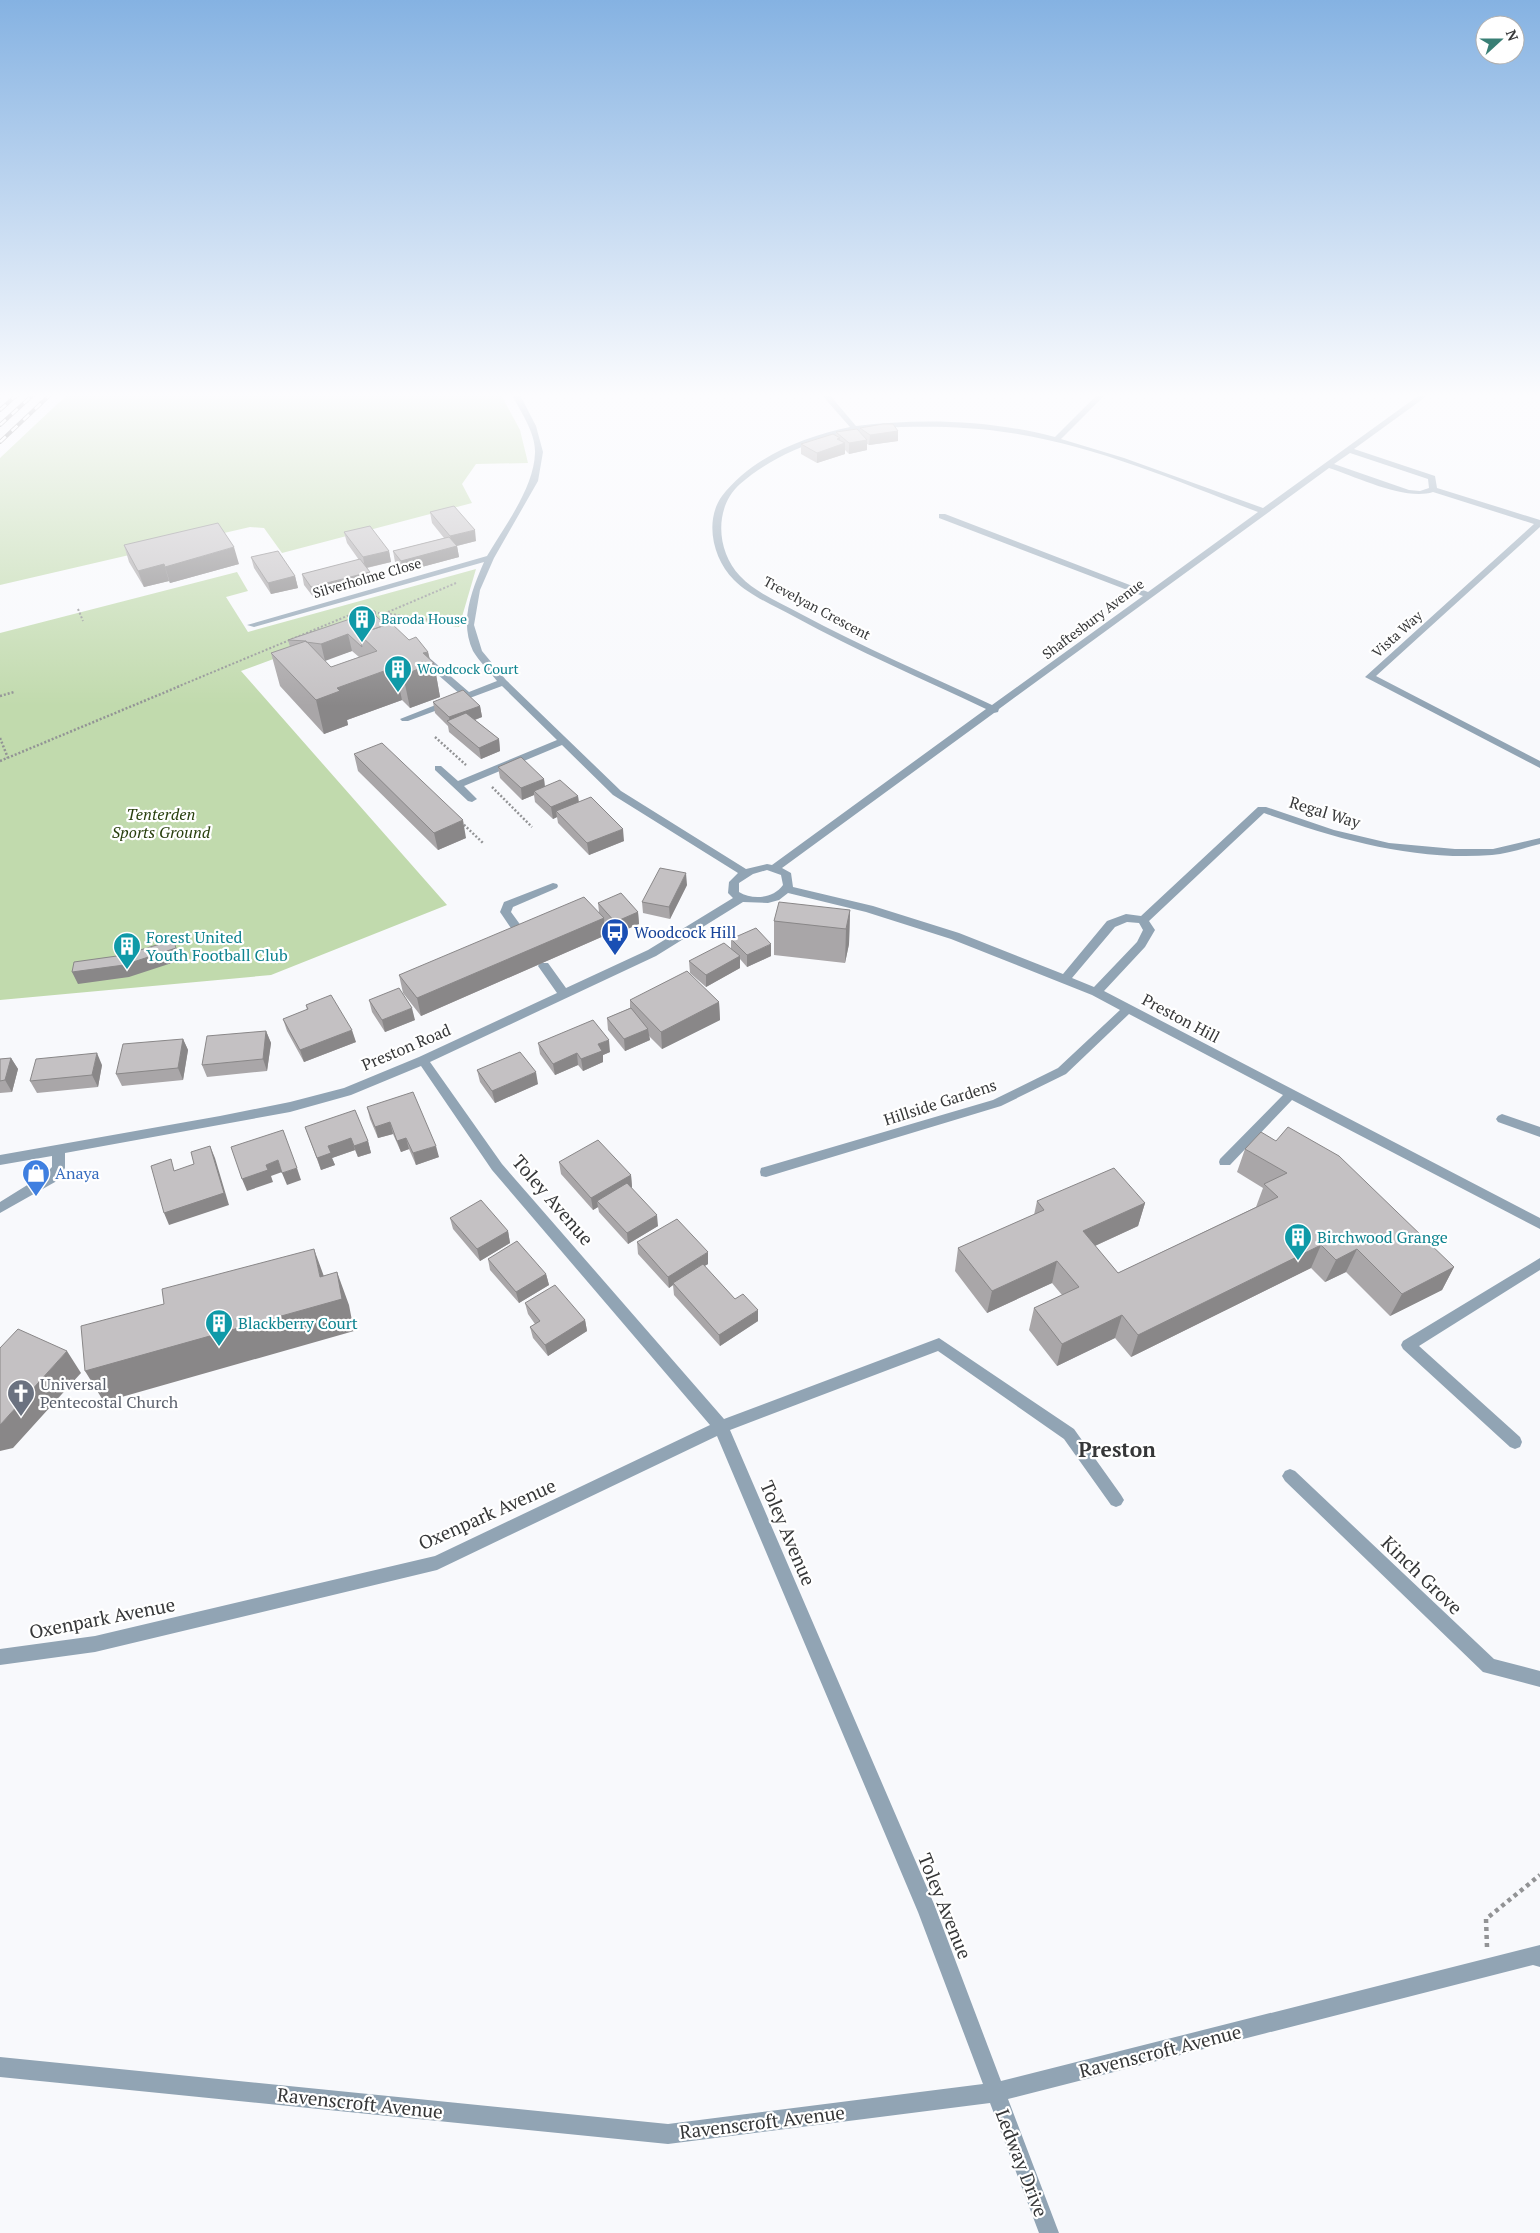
<svg xmlns="http://www.w3.org/2000/svg" width="1540" height="2233" font-family="'PT Serif',serif">
<style>
.green{fill:#c1daad}
.lines{fill:none;stroke-linecap:round;stroke-linejoin:round}
.path-far2{stroke:#929395;stroke-width:2;stroke-dasharray:2 2;stroke-linecap:butt}
.path-far1{stroke:#929395;stroke-width:2.5;stroke-dasharray:2 2;stroke-linecap:butt}
.path{stroke:#929395;stroke-width:4.5;stroke-dasharray:4 4;stroke-linecap:butt}
.minor{fill:#91a4b4;fill-rule:evenodd}
.rail-casing{stroke:#606163;stroke-width:4}
.rail{stroke:#fff;stroke-width:2.5;stroke-dasharray:8;stroke-linecap:butt}
.wall{fill:#a9a6a8;fill-rule:evenodd}
.shaded-wall{fill:#898788}
.building{fill:#c4c1c3;stroke:#898788}
.labels{text-anchor:middle;stroke-width:4.5;stroke-linejoin:round;paint-order:stroke}
.far-street-label{font-size:14px;fill:#363738;stroke:#fff}
.far-culture-label{font-size:14px;fill:#0d838f;stroke:#fff;text-anchor:start}
.street-label{font-size:16px;fill:#363738;stroke:#fff}
.park-label{font-size:16px;font-style:italic;fill:#283f0d;stroke:#fff}
.transit-label{font-size:16px;fill:#164399;stroke:#fff;text-anchor:start}
.culture-label{font-size:16px;fill:#0d838f;stroke:#fff;text-anchor:start}
.shop-label{font-size:16px;fill:#366cbe;stroke:#fff;text-anchor:start}
.worship-label{font-size:16px;fill:#5b616d;stroke:#fff;text-anchor:start}
.near-street-label{font-size:19px;fill:#363738;stroke:#fff}
.district-label{font-size:21px;font-weight:bold;fill:#363738;stroke:#fff}
</style>
<rect width="100%" height="100%" fill="#f8f9fc"/>
<path class="green" d="M69 393H500L520 430 528 463 476 464 462 484 472 503 282 553 264 528 250 527 0 585V458Z
M476 569 459 627 397 619 373 622 241 671 447 905 271 975 0 1000V633L237 572 248 591 226 597 248 632Z"/>
<g class="lines">
<path class="path-far2" d="M78 609 83 621
M358 612C391 612 423 620 456 623
M388 612 456 583
M177 687 352 614"/>
<path class="path-far1" d="M0 696 14 692
M435 737 466 765
M0 738 8 758
M0 761 180 686
M492 787 532 827
M461 822 483 843"/>
<path class="path" d="M1487 1947 1486 1919 1540 1875"/>
<path class="minor" d="M511 393H519L536 426 543 452 538 481 494 558 480 590 474 625 482 651 506 680 621 791 746 869 767 864 772 865 986 709C923 679 857 651 795 617 775 606 750 596 734 580 713 559 704 521 722 496 752 457 803 437 850 427L820 393H828L856 426C922 418 990 420 1055 437L1099 393H1107L1061 439 1124 458 1263 508 1422 393H1431L1354 449 1435 476 1437 488 1540 520V527L1376 676 1540 761V768L1365 677 1534 524 1433 492C1405 501 1357 477 1329 468L999 709 998 712 994 713 782 868 791 873 793 887 873 906 959 933 1063 974 1107 921 1126 914 1141 916 1258 807H1266L1334 830 1389 843 1455 849H1493L1540 838V844C1524 848 1507 854 1492 855 1413 861 1337 839 1264 813L1149 921 1155 930 1145 947 1104 991 1540 1218V1229L1292 1100 1230 1165H1220L1219 1162 1220 1159 1283 1095 1129 1014 1066 1074 1001 1106 766 1177 761 1176 760 1172 761 1168 993 1100 1058 1068 1120 1010 1092 995 951 939 866 912 788 893 779 900 768 903 743 902 656 956 430 1062 502 1164 724 1419 939 1338 1074 1429 1121 1495 1124 1500 1121 1505 1116 1507 1111 1505 1064 1439 938 1351 730 1430 934 1904 1001 2081 1540 1945V1967L1533 1965 1008 2099 1059 2233H1039L990 2103 668 2144 0 2077V2057L668 2124 983 2084 918 1912 717 1436 437 1570 95 1652 0 1665V1649L95 1636 435 1556 710 1425 492 1170 421 1066 351 1095 290 1112 65 1153V1168L55 1182 0 1213V1202L45 1174 52 1167V1156L0 1165V1155L220 1116 290 1102 344 1088 419 1057 557 993 538 966 540 963H548L566 988 648 950 733 898 728 893 729 882 738 873 613 795 562 745 464 786 477 799 472 802 468 801 435 770V766H441L458 781 557 740 502 686 408 721H402L400 719 461 695 420 659V655H426L469 692 497 681C490 672 479 661 473 651 459 621 472 590 484 562L254 627 247 625 487 556C504 527 534 488 535 453 536 433 520 411 511 393ZM901 427C938 426 975 427 1011 433 1097 446 1178 482 1258 512L1148 592 945 514H939V518L1143 596 992 705C928 675 863 647 801 614 781 603 756 593 740 576 716 551 714 507 740 484 786 445 842 430 901 427ZM1350 453 1428 479 1429 488 1420 491 1409 490 1334 464ZM767 870 781 875 783 885C773 899 752 900 739 892V883L753 874ZM1127 922 1139 923 1143 930 1137 942 1094 987 1072 978 1115 927Z
M553 883 557 884 558 886 557 888 513 907 511 912 527 934 525 937H517L500 912 504 902Z
M1502 1114 1540 1127V1137L1498 1122 1496 1119 1498 1116Z
M1540 1258V1270L1419 1346 1520 1437 1522 1442 1520 1447 1515 1449 1510 1447 1403 1349 1401 1345 1403 1341Z
M1290 1469 1295 1471 1494 1659 1540 1671V1687L1483 1672 1285 1481 1282 1476 1285 1471Z"/>
<g class="rail-casing">
<path id="rail" d="M0 410 19 393
M0 425 35 393
M0 442 52 393"/>
</g>
<use href="#rail" class="rail"/>
</g>
<path class="wall" d="M860 428 898 431V441L869 445 867 444V450L849 454 845 450V454L817 463 801 454V444L836 436V432H860Z
M430 512 476 541 457 546 459 557 403 572 395 562 393 551 444 538 432 523Z
M344 532 389 551 391 562 367 568 372 583 314 598 304 585 302 574 359 560 347 543Z
M124 545 239 564 170 583 169 581 144 587 129 562Z
M251 557 295 576 298 588 271 594 254 568Z
M376 616 386 625 428 652 430 660 434 663 440 697 410 708 402 700 347 720 348 725 324 734 280 686 271 653 290 647 288 640ZM352 651 359 657 331 667 324 660Z
M433 702 480 706 482 717 475 720 499 739 500 751 481 759 449 732 448 726 435 713Z
M354 754 466 838 438 850 358 771Z
M498 767 544 779 545 786 578 796 579 802 624 841 589 855 558 823 557 817 553 819 535 802 534 795 522 800 500 778Z
M687 885 670 919 643 913 642 902Z
M598 903 638 912 639 924 616 934 604 921 606 935 421 1016 403 993 399 975 599 912Z
M850 910 849 944 845 963 774 955V921Z
M731 939 771 956 747 967 740 959V968L706 987 690 973 689 961 731 949Z
M369 1000 415 1020 385 1032 372 1012Z
M630 1000 719 1002 720 1020 662 1049 649 1036 650 1040 625 1051 608 1030 607 1018 630 1008Z
M306 1005 356 1042 304 1062 287 1031 283 1019 307 1010Z
M266 1031 271 1043 267 1071 207 1077 202 1065Z
M183 1039 188 1050 183 1080 122 1086 116 1074Z
M538 1043 610 1052 603 1055V1062L583 1071 578 1065 555 1075 540 1054Z
M11 1058 18 1069 12 1092 0 1093V1059Z
M102 1065 98 1087 37 1093 30 1081Z
M477 1070 538 1084 495 1103 480 1082Z
M367 1107 439 1157 416 1165 409 1149 401 1152 393 1134 378 1138 370 1119Z
M305 1127 368 1141 371 1153 358 1157 355 1150 332 1158 335 1165 321 1170Z
M1245 1149 1454 1267 1442 1290 1390 1316 1346 1272 1325 1282 1311 1268 1131 1357 1115 1338 1057 1366 1029 1330 1034 1308 1062 1295 1052 1283 987 1313 955 1271 958 1248 1034 1215 1037 1201 1145 1203 1138 1226 1095 1246 1118 1273 1256 1207 1263 1188 1237 1172Z
M559 1162 631 1175 632 1187 631 1188 658 1226 628 1244 599 1212 598 1207 593 1210 561 1174Z
M450 1218 508 1231 510 1243 480 1261 453 1229Z
M637 1242 708 1264 704 1266 735 1299 758 1321 720 1346 674 1295 673 1285 669 1288 638 1254Z
M488 1259 546 1274 549 1285 519 1303 490 1270Z
M525 1303 585 1320 587 1331 548 1356 533 1338 530 1327 535 1324 528 1314Z"/>
<path class="shaded-wall" d="M898 431V441L869 445 870 435Z
M840 438 839 445 845 443V454L817 463V453Z
M867 440V450L849 454V443Z
M475 530 476 541 452 547 450 536Z
M457 546 459 557 403 572 401 561Z
M234 547 239 564 170 583 165 567Z
M389 551 391 562 365 568 363 557Z
M164 564 169 581 144 587 138 571Z
M370 572 372 583 314 598 311 587Z
M295 576 298 588 271 594 268 583Z
M348 634 352 651 325 661 321 644Z
M428 652 431 665 434 663 440 697 410 708 403 675 423 653Z
M395 667 402 700 347 720 348 725 324 734 316 700 337 688Z
M480 706 482 717 455 727 450 724 449 717Z
M499 739 500 751 481 759 479 748Z
M544 779 545 791H534V795L522 800 521 788Z
M578 796 579 807 556 811 557 817 553 819 551 807Z
M463 820 466 838 438 850 434 833Z
M623 829 624 841 589 855 587 843Z
M686 873 687 885 670 919 669 907Z
M850 910 849 944 845 963 846 929Z
M638 912 639 924 616 934 615 922Z
M604 918 606 935 421 1016 417 998Z
M771 944V956L747 967V955Z
M176 948 181 960 129 977 78 984 72 972Z
M740 956V968L706 987V975Z
M719 1002 720 1020 662 1049 661 1032Z
M412 1008 415 1020 385 1032 382 1020Z
M648 1029 650 1040 625 1051 624 1039Z
M352 1030 356 1042 304 1062 300 1050Z
M266 1031 271 1043 267 1071 263 1059Z
M183 1039 188 1050 183 1080 178 1068Z
M609 1040 610 1052 603 1055V1062L583 1071 581 1059 598 1044Z
M97 1053 102 1065 98 1087 92 1075Z
M577 1053 578 1065 555 1075 553 1064Z
M11 1058 18 1069 12 1092 5 1080Z
M536 1072 538 1084 495 1103 492 1091Z
M390 1122 393 1134 378 1138 375 1127Z
M351 1138 355 1150 332 1158 335 1165 321 1170 317 1158 328 1146Z
M406 1138 409 1149 401 1152 397 1141Z
M368 1141 371 1153 358 1157 354 1146Z
M210 1146 215 1158 229 1205 169 1225 164 1213Z
M436 1146 439 1157 416 1165 413 1153Z
M278 1160 282 1172 271 1176 273 1182 247 1191 242 1179 266 1165Z
M297 1168 301 1180 287 1185 282 1173Z
M631 1175 632 1187 601 1205 597 1201 598 1207 593 1210 591 1198Z
M1145 1203 1138 1226 1077 1254 1083 1231Z
M657 1215 658 1226 628 1244 627 1233Z
M508 1231 510 1243 480 1261 477 1249Z
M1321 1245 1311 1268 1131 1357 1138 1335Z
M314 1249 326 1282 337 1272 349 1305 354 1331 104 1402 85 1371 320 1277Z
M1357 1249 1346 1272 1325 1282 1336 1260Z
M708 1252V1264L674 1285 673 1283V1285L669 1288 668 1277Z
M1057 1261 1052 1283 987 1313 992 1291Z
M1454 1267 1442 1290 1390 1316 1402 1294Z
M546 1274 549 1285 519 1303 516 1292Z
M758 1310V1321L720 1346 719 1335Z
M1122 1315 1115 1338 1057 1366 1062 1344Z
M585 1320 587 1331 548 1356 545 1345Z
M67 1351 81 1373 13 1448 0 1451V1425Z"/>
<path class="building" d="M883 424H893L898 431 870 435 860 428Z
M857 429 867 440 849 443 836 432Z
M833 434 840 438 837 439 845 443 817 453 801 444Z
M454 506 475 530 450 536 430 512Z
M218 523 234 547 165 567 164 564 138 571 124 545Z
M370 526 389 551 363 557 344 532Z
M449 537 457 546 401 561 393 551Z
M278 551 295 576 268 583 251 557Z
M360 559 370 572 311 587 302 574Z
M367 610 375 611 376 616 386 625 359 634 362 647 348 634 321 644 306 642V641L288 640 353 618Z
M391 623 409 640 416 637 428 652 423 653 434 663 403 675 395 667 337 688 340 691 316 700 271 653 306 641 331 667 377 651 359 634Z
M463 690 480 706 449 717 433 702Z
M466 713 499 739 479 748 447 721Z
M382 743 463 820 434 833 354 754Z
M521 757 544 779 521 788 498 767Z
M560 780 578 796 551 807 534 791Z
M591 797 623 829 587 843 556 811Z
M660 868 686 873 669 907 642 902Z
M621 893 638 912 615 922 598 903Z
M584 897 604 918 417 998 399 975Z
M779 902 850 910 846 929 774 921Z
M756 928 771 944 747 955 731 939Z
M173 940 176 948 124 965 72 972 74 962 124 955Z
M724 943 740 956 706 975 689 961Z
M687 971 719 1002 661 1032 630 1000Z
M399 988 412 1008 382 1020 369 1000Z
M331 995 352 1030 300 1050 283 1019 308 1009 306 1005Z
M631 1008 648 1029 624 1039 607 1018Z
M593 1020 609 1040 598 1044 602 1051 581 1059 577 1053 553 1064 538 1043Z
M266 1031 263 1059 202 1065 207 1036Z
M183 1039 178 1068 116 1074 123 1044Z
M520 1052 536 1072 492 1091 477 1070Z
M97 1053 92 1075 30 1081 36 1059Z
M11 1058 5 1080 0 1081V1059Z
M413 1092 436 1146 413 1153 406 1138 397 1141 390 1122 375 1127 367 1107Z
M355 1110 368 1141 354 1146 351 1138 340 1142 328 1146 331 1153 317 1158 305 1127Z
M1288 1127 1339 1156 1454 1267 1402 1294 1357 1249 1336 1260 1321 1245 1138 1335 1122 1315 1062 1344 1034 1308 1079 1287 1057 1261 992 1291 958 1248 1044 1210 1037 1201 1114 1168 1145 1203 1083 1231 1118 1273 1278 1197 1264 1184 1287 1173 1245 1149 1261 1132 1276 1141Z
M283 1130 297 1168 282 1173 278 1160 266 1165 268 1170 242 1179 231 1147Z
M598 1140 631 1175 591 1198 559 1162Z
M210 1146 224 1193 164 1213 151 1166 171 1159 174 1171 194 1164 191 1152Z
M627 1183 657 1215 627 1233 597 1201Z
M481 1200 508 1231 477 1249 450 1218Z
M677 1219 708 1252 668 1277 637 1242Z
M517 1241 546 1274 516 1292 488 1259Z
M314 1249 320 1277 337 1272 342 1299 85 1371 81 1326 164 1304 162 1289Z
M703 1264 735 1299 743 1294 758 1310 719 1335 673 1283Z
M555 1285 585 1320 545 1345 530 1327 540 1321 525 1303Z
M18 1329 67 1351 0 1425V1348Z"/>
<linearGradient id="sky" x2="0" y2="1"><stop stop-color="#85b2e2"/><stop offset="0.56" stop-color="#fcfcfe"/><stop offset="1" stop-color="#fcfcfe" stop-opacity="0"/></linearGradient>
<rect width="1540" height="706" fill="url(#sky)"/>
<defs>
<g id="building-pin" transform="scale(1.4375)"><path d="M0 17L-7.5 6A9.5 9.5 0 1 1 7.5 6Z" fill="#0f9aa8" stroke="#fff"/><path d="M-4-6H4V6H1V3H-1V6H-4ZM-2.5-4.3h1.7v1.8h-1.7ZM.8-4.3h1.7v1.8H.8ZM-2.5-1h1.7V.8h-1.7ZM.8-1h1.7V.8H.8Z" fill="#fff"/></g>
<g id="bus-pin" transform="scale(1.4375)"><path d="M0 17L-7.5 6A9.5 9.5 0 1 1 7.5 6Z" fill="#1a4fb4" stroke="#fff"/><path d="M-5-6H5V4H4V6H2V4H-2V6H-4V4H-5ZM-3.5-4V0h7V-4ZM-3.5 1.2v1.5H-2V1.2ZM2 1.2v1.5H3.5V1.2Z" fill="#fff"/></g>
<g id="shop-pin" transform="scale(1.4375)"><path d="M0 17L-7.5 6A9.5 9.5 0 1 1 7.5 6Z" fill="#3f7fe0" stroke="#fff"/><path d="M-5-2.5h2.3a2.7 3.5 0 0 1 5.4 0H5L5.5 6h-11ZM-1.5-2.5h3a1.5 2.3 0 0 0-3 0Z" fill="#fff"/></g>
<g id="church-pin" transform="scale(1.4375)"><path d="M0 17L-7.5 6A9.5 9.5 0 1 1 7.5 6Z" fill="#6b7280" stroke="#fff"/><path d="M-1.2-6h2.4v3.5h3.3v2.4h-3.3V6h-2.4V-.1h-3.3v-2.4h3.3Z" fill="#fff"/></g>
</defs>
<g fill-rule="evenodd">
<use href="#building-pin" x="362" y="619"/>
<use href="#building-pin" x="398" y="669"/>
<use href="#bus-pin" x="615" y="932"/>
<use href="#building-pin" x="127" y="946"/>
<use href="#shop-pin" x="36" y="1173"/>
<use href="#building-pin" x="1298" y="1237"/>
<use href="#building-pin" x="219" y="1323"/>
<use href="#church-pin" x="21" y="1393"/>
</g>
<g class="labels">
<g class="far-street-label">
<text transform="translate(367 578) rotate(-16)" y="5">Silverholme Close</text>
<text transform="translate(817 608) rotate(28)" y="5">Trevelyan Crescent</text>
<text transform="translate(1093 619) rotate(-37)" y="5">Shaftesbury Avenue</text>
<text transform="translate(1397 634) rotate(-42)" y="5">Vista Way</text>
</g>
<g class="far-culture-label">
<text x="381" y="624">Baroda House</text>
<text x="417" y="674">Woodcock Court</text>
</g>
<g class="street-label">
<text transform="translate(1325 812) rotate(17)" y="6">Regal Way</text>
<text transform="translate(1181 1018) rotate(28)" y="6">Preston Hill</text>
<text transform="translate(406 1047) rotate(-23)" y="6">Preston Road</text>
<text transform="translate(940 1102) rotate(-18)" y="6">Hillside Gardens</text>
</g>
<g class="park-label">
<text x="161" y="820">Tenterden<tspan x="161" dy="18">Sports Ground</tspan></text>
</g>
<g class="transit-label">
<text x="634" y="938">Woodcock Hill</text>
</g>
<g class="culture-label">
<text x="146" y="943">Forest United<tspan x="146" dy="18">Youth Football Club</tspan></text>
<text x="1317" y="1243">Birchwood Grange</text>
<text x="238" y="1329">Blackberry Court</text>
</g>
<g class="shop-label">
<text x="55" y="1179">Anaya</text>
</g>
<g class="worship-label">
<text x="40" y="1390">Universal<tspan x="40" dy="18">Pentecostal Church</tspan></text>
</g>
<g class="near-street-label">
<text transform="translate(553 1200) rotate(49)" y="7">Toley Avenue</text>
<text transform="translate(487 1514) rotate(-24)" y="7">Oxenpark Avenue</text>
<text transform="translate(788 1533) rotate(67)" y="7">Toley Avenue</text>
<text transform="translate(1422 1575) rotate(44)" y="7">Kinch Grove</text>
<text transform="translate(102 1618) rotate(-11)" y="7">Oxenpark Avenue</text>
<text transform="translate(945 1906) rotate(68)" y="7">Toley Avenue</text>
<text transform="translate(1160 2051) rotate(-14)" y="7">Ravenscroft Avenue</text>
<text transform="translate(360 2103) rotate(6)" y="7">Ravenscroft Avenue</text>
<text transform="translate(762 2122) rotate(-7)" y="7">Ravenscroft Avenue</text>
<text transform="translate(1022 2163) rotate(69)" y="7">Ledway Drive</text>
</g>
<g class="district-label">
<text x="1117" y="1457">Preston</text>
</g>
</g>
<g transform="translate(1500 40) rotate(69)"><circle r="24" fill="#ffffff" stroke="#afafaf"/>
<path d="M0-4L9 19L0 12L-9 19Z" fill="#397f75"/>
<text y="-8" font-size="14" font-weight="bold" text-anchor="middle" fill="#363738">N</text>
</g>
</svg>
